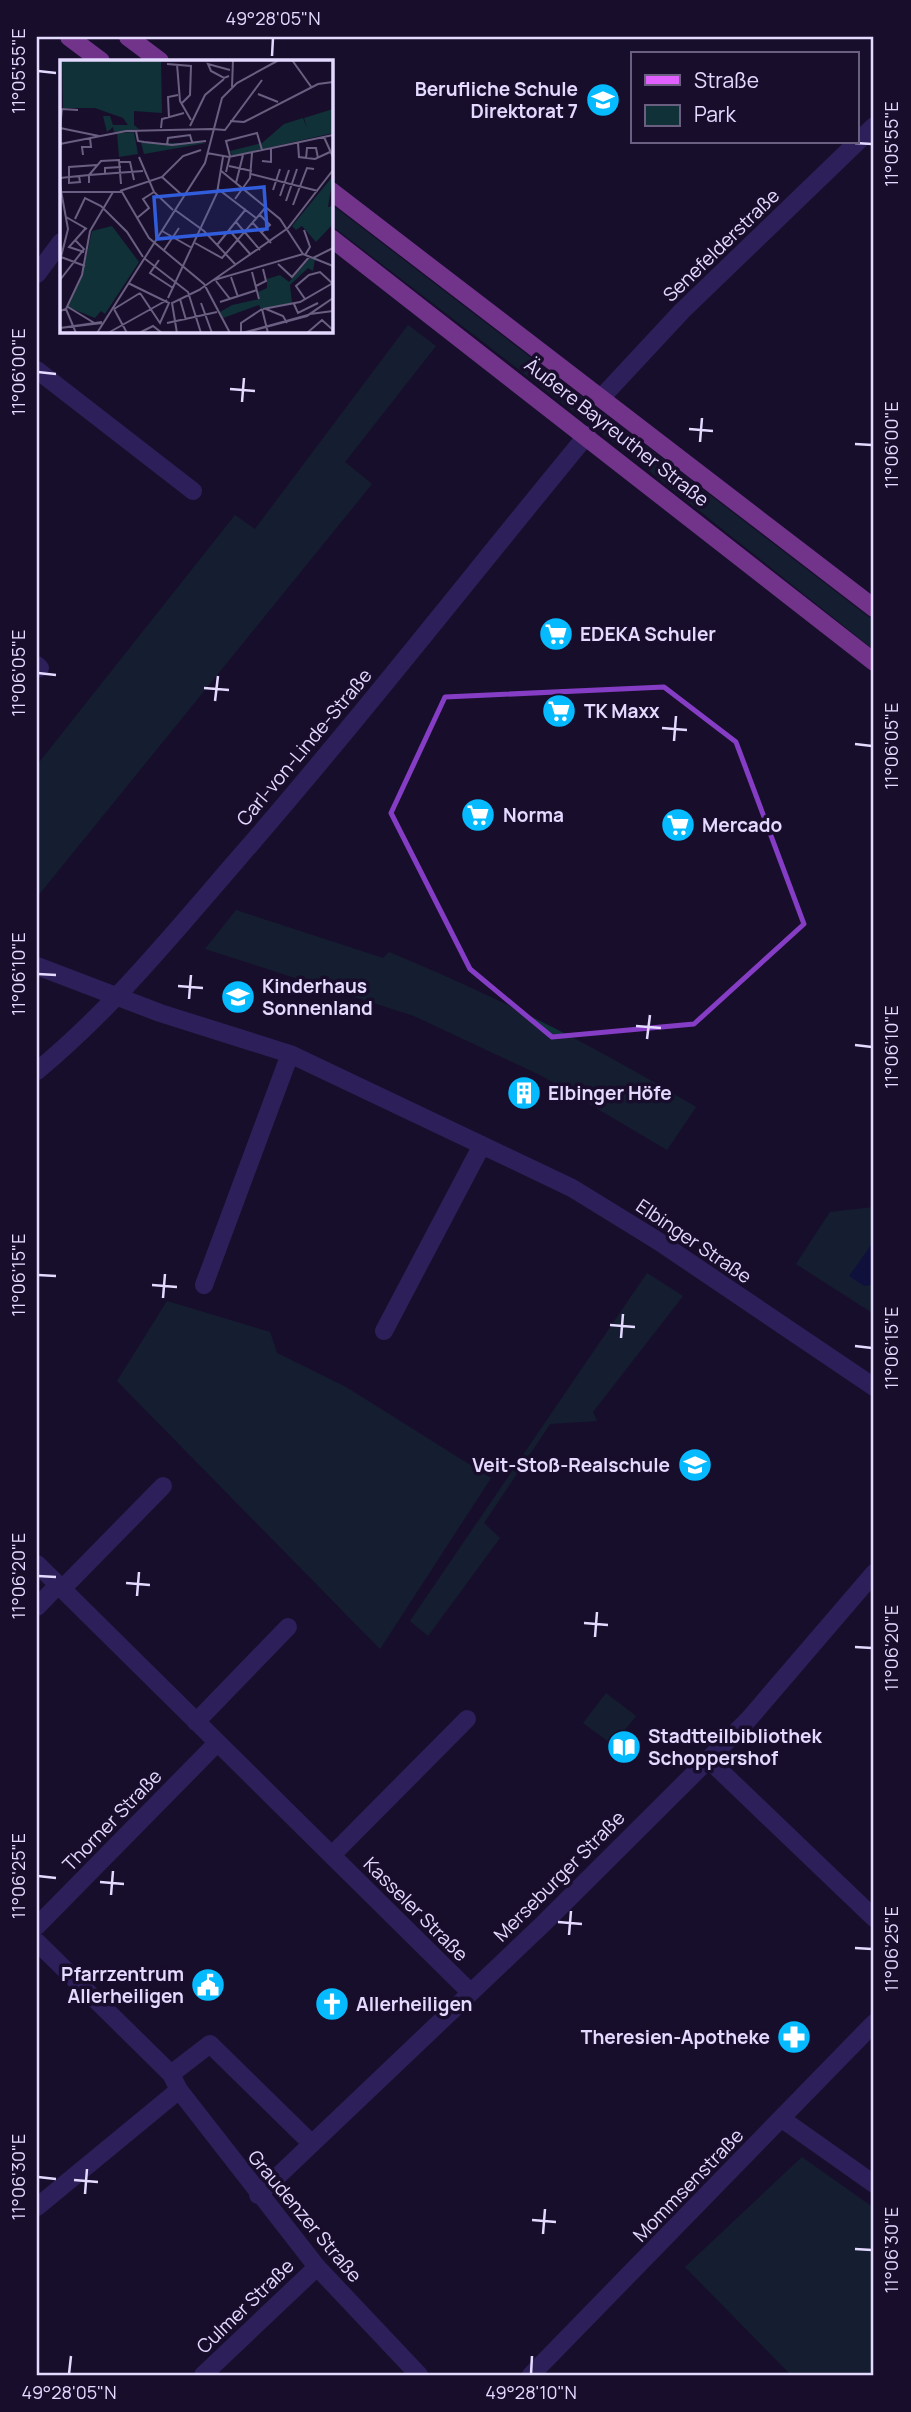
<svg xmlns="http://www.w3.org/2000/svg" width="911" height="2412" font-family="Manrope,sans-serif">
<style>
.green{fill:#103137}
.water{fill:#05134e}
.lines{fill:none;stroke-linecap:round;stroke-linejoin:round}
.minor{stroke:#473490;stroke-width:18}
.primary{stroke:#df60ff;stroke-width:18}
.marked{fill:none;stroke:#863dc5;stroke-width:5;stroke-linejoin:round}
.ticks{fill:none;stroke:#e4d9ff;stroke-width:2.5}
.labels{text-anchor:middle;stroke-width:7;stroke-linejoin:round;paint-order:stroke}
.poi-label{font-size:19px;font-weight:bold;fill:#e4d9ff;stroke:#180e2c;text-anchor:start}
.street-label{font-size:19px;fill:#e4d9ff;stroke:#180e2c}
.inset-road{fill:none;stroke:#6a5f80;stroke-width:2}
.view{fill:#315cdc;fill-opacity:0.15;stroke:#315cdc;stroke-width:3.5}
.inset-edge{fill:none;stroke:#e4d9ff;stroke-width:3.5}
.neatline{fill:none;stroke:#e4d9ff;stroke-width:2.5}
.ticks-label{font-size:18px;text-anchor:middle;fill:#e4d9ff}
</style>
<rect width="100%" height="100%" fill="#180e2c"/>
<path class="green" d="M331 204 874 621V650L613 442 331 225Z
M408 325 436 346 345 462 372 484 37 897V765L235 515 255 529Z
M236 910 383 958 389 952C496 996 596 1047 696 1107L667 1150 542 1076 414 1016 205 949Z
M874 1207V1248L871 1246 864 1286 874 1284V1314L796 1264 830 1212Z
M647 1273 683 1296 593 1412 597 1421 550 1424 484 1523 500 1538 428 1636 410 1621Z
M167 1301 270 1332 277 1353 346 1387 491 1478 380 1649 117 1381Z
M606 1693 636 1716 613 1745 583 1723Z
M802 2157 874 2208V2375H791L685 2267Z"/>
<path class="water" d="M871 1245 874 1248V1284L864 1286 849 1276Z"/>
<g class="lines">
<path class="minor" d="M37 274 61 242
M37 370 193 491
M601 398 682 311 874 126
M37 665 40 668
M37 966 160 1013 290 1054 572 1188 658 1241 874 1387
M37 1071C113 1008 173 934 237 860 357 722 470 577 587 435
M204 1285 290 1054
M384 1331 482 1145
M37 1564 470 1992
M62 1589 163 1486
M37 1607 58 1585
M196 1722 288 1627
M709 1760 874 1918
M332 1855 467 1719
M37 1926 217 1743
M37 1942 171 2074 179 2090 317 2267 419 2375
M171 2074 210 2044 311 2143
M782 2119 874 2184
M258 2195 543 1924 748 1720 874 1573
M37 2207 179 2090
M203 2375 317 2267
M531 2375 874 2023"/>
<path class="primary" d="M69 37 101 61
M128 37 160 61
M331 191 874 608
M331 238 874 662"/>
</g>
<path d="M0 0H911V2412H0ZM664 687 736 742 804 924 694 1024 552 1037 470 969 391 813 445 697Z" fill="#180e2c" fill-opacity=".55" fill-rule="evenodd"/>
<path class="marked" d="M664 687 736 742 804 924 694 1024 552 1037 470 969 391 813 445 697Z"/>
<path class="ticks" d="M272 56 273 38M38 71 56 73M855 143 872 144M38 372 56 374M230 389 255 391M242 402 244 378M689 429 713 431M700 442 702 418M855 444 872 445M38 673 56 675M204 688 229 690M215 701 218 676M662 728 687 730M674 741 676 716M855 744 872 746M38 974 56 975M178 986 203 988M189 999 191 975M636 1026 661 1028M647 1039 650 1015M855 1045 872 1047M38 1275 56 1276M152 1285 177 1287M163 1298 165 1274M610 1325 635 1327M621 1338 623 1314M855 1346 872 1348M38 1576 56 1577M126 1583 150 1585M137 1596 139 1572M584 1623 608 1625M595 1637 597 1612M855 1647 872 1648M38 1876 56 1878M100 1882 124 1884M111 1895 113 1871M558 1922 582 1924M569 1935 571 1911M855 1948 872 1949M38 2177 56 2179M74 2180 98 2182M85 2194 87 2169M532 2220 556 2222M543 2234 545 2209M855 2249 872 2250M69 2374 71 2356M531 2374 532 2356"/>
<defs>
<g id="school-disc" transform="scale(1.75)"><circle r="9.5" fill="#05baff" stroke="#180e2c"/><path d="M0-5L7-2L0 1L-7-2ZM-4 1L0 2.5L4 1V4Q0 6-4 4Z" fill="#fff"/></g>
<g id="supermarket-disc" transform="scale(1.75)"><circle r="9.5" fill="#05baff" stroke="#180e2c"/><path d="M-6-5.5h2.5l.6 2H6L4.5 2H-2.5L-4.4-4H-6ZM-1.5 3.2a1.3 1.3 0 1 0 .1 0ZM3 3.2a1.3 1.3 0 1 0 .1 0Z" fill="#fff"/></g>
<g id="building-disc" transform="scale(1.75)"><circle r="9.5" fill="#05baff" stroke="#180e2c"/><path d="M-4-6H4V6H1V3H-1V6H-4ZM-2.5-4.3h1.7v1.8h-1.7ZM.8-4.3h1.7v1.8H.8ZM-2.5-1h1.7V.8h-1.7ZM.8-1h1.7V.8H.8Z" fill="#fff"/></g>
<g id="library-disc" transform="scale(1.75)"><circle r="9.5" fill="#05baff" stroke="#180e2c"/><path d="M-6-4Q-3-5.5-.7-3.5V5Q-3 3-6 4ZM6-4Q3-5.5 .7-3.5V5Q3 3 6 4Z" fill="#fff"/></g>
<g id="civic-disc" transform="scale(1.75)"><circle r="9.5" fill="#05baff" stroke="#180e2c"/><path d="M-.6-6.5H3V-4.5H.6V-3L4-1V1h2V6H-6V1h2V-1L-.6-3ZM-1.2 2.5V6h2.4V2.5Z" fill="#fff"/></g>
<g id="church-disc" transform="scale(1.75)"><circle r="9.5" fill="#05baff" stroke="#180e2c"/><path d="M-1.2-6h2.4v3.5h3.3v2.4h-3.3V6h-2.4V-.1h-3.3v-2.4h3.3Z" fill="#fff"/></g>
<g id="pharmacy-disc" transform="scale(1.75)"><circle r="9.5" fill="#05baff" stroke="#180e2c"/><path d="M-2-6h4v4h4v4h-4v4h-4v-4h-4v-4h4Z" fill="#fff"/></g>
</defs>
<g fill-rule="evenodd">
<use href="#school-disc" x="603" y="100"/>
<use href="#supermarket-disc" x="556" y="634"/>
<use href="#supermarket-disc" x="559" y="711"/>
<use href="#supermarket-disc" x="478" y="815"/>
<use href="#supermarket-disc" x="678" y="825"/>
<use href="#school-disc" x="238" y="997"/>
<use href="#building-disc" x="524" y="1093"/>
<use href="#school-disc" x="695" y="1465"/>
<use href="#library-disc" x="624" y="1747"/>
<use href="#civic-disc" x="208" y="1985"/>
<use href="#church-disc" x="332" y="2004"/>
<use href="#pharmacy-disc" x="794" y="2037"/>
</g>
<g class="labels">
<g class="poi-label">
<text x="578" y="96" text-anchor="end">Berufliche Schule<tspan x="578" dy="22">Direktorat 7</tspan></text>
<text x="580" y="641">EDEKA Schuler</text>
<text x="584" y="718">TK Maxx</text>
<text x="503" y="822">Norma</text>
<text x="702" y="832">Mercado</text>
<text x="262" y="993">Kinderhaus<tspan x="262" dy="22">Sonnenland</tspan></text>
<text x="548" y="1100">Elbinger Höfe</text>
<text x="670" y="1472" text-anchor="end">Veit-Stoß-Realschule</text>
<text x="648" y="1743">Stadtteilbibliothek<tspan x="648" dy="22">Schoppershof</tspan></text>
<text x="184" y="1981" text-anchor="end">Pfarrzentrum<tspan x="184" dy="22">Allerheiligen</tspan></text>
<text x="356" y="2011">Allerheiligen</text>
<text x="770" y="2044" text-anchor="end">Theresien-Apotheke</text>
</g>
<g class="street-label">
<text transform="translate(721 245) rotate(-44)" y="7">Senefelderstraße</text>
<text transform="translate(617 432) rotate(38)" y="7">Äußere Bayreuther Straße</text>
<text transform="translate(304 747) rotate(-50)" y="7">Carl-von-Linde-Straße</text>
<text transform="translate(694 1241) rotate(34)" y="7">Elbinger Straße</text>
<text transform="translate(112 1820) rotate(-46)" y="7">Thorner Straße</text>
<text transform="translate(559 1876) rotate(-45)" y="7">Merseburger Straße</text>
<text transform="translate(416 1909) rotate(45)" y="7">Kasseler Straße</text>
<text transform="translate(688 2185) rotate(-46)" y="7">Mommsenstraße</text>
<text transform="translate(305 2216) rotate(50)" y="7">Graudenzer Straße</text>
<text transform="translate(245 2306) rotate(-44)" y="7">Culmer Straße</text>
</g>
</g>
<g transform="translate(60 60)">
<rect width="273" height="273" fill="#180e2c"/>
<path d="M2 0H101L102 53 74 51V65L79 69 54 72 53 67 47 72 43 56H50L53 65H68L63 58 35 48H3ZM273 49V73L172 96 170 91 202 83 224 64 243 58 247 68 244 58ZM74 72 78 94 59 97 57 73ZM81 83H146L84 94ZM273 116 268 147 273 146V164L256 182 242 166 236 170 232 166ZM52 166 79 202 45 254 41 251 35 258 8 247 22 216 32 171ZM250 198 255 199 253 211 248 208 230 225 232 243 201 249 199 245 163 258 160 252 172 245 200 239 198 232 207 228V219L220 215 229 222Z" fill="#103137"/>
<path class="inset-road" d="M232 0 252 28M107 4 131 6 130 35 121 44M117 4 120 41 131 60M169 16 164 18 151 11 148 4 170 10M172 27 173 0M198 34 218 42M109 58 108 37 118 35M170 61 184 62 258 24 273 22M130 66 145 35 164 19M0 68 39 76M0 68 2 49 18 50M101 68 102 59 124 53M152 69 165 70 202 20M76 71 78 81 84 82 112 85 146 81M264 77 273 97M238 83 239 97 255 99 270 92M0 84 66 71 152 69M107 85 108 78 130 75 132 82M147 93 169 97 273 75M23 95 22 87H31L30 78M79 97 94 132 113 150M246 99 247 88H256L258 98M202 101 211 102V89M60 102H70L74 120M169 106 192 111M160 110 220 159 243 194M166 112 170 96 166 81 197 73 202 90M191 114 258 131M45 115V108L61 107M19 116 20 122 9 123V107L37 105M102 117 122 135M0 118 29 115 41 101 59 100 61 124M29 123V115L83 111M176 123 183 95M0 125 8 169 0 201M158 129 196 158M213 130 220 109M60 131 102 117 123 96 141 90M0 132H62L89 178 144 224 170 273M220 136 229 110M175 139 190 118 192 93M226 141 237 109M233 145 247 108 254 109M115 150 144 171 175 204M200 155 210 165 202 172M6 157 27 169M77 158 89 148 83 139 94 132M15 159 25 138 41 146 67 172 83 197M176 162 200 190M192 162 211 183M169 170 191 195M244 170 250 187 245 195M102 171 132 188M135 183 162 198 206 147M157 185 186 149M104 190 119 168M24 192 9 187 26 168M1 197 25 206M84 198 128 232 141 273M253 198 273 188M99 200 90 213 113 228M218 204 232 217 250 196M192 212 199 239M171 217 178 237M0 220 24 189 15 180M154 220 243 194 273 206M156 221 170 239M68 223 109 243 100 263 80 233M196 226 206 221 203 209M139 230 228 168 273 110M108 238 157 133 163 97M120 239 126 260M245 239 236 226 249 215 260 212 272 223M160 242 197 230M141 243 152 273M234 244 238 253 258 243M8 247 36 264M6 249 16 273M54 249 80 233M54 249 67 273M202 249 208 273M203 249 240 242 273 223M206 249 223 256 227 263M0 251 6 249 22 215 30 171 53 132M250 254 273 251M107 263 157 252M0 268 42 263M0 268 42 262M37 273 145 103 162 38 177 23 219 0M48 273 107 240M79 273 93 266 102 273M117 273 112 243 141 229M181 273V263L202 249M182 273 248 255 273 238M184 273 247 256 273 238M247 273 262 260 273 270"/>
<path class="view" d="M204 127 207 169 97 179 94 137Z"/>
<rect width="273" height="273" class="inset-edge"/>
</g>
<rect width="911" height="2412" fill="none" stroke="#180e2c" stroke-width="77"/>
<rect x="631" y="52" width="228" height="91" fill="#180e2c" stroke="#6a5f80" stroke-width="2"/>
<rect x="645" y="75" width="35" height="10" fill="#df60ff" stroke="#6a5f80" stroke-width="2"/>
<text x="694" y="88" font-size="21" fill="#e4d9ff">Straße</text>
<rect x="645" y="105" width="35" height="21" fill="#103137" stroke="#6a5f80" stroke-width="2"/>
<text x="694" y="122" font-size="21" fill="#e4d9ff">Park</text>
<rect x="38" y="38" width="834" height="2336" class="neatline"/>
<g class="ticks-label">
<text x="273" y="25">49°28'05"N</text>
<text transform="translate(19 71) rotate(-90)" y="6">11°05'55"E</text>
<text transform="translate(892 144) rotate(-90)" y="6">11°05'55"E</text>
<text transform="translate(19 372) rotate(-90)" y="6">11°06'00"E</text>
<text transform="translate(892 445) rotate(-90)" y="6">11°06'00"E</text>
<text transform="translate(19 673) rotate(-90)" y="6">11°06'05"E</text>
<text transform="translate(892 746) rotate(-90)" y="6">11°06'05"E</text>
<text transform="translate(19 974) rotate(-90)" y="6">11°06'10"E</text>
<text transform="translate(892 1047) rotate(-90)" y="6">11°06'10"E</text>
<text transform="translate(19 1275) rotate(-90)" y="6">11°06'15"E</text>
<text transform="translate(892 1348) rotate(-90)" y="6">11°06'15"E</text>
<text transform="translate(19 1576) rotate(-90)" y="6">11°06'20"E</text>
<text transform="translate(892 1648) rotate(-90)" y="6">11°06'20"E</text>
<text transform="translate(19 1876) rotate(-90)" y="6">11°06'25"E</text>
<text transform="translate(892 1949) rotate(-90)" y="6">11°06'25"E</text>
<text transform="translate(19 2177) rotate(-90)" y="6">11°06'30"E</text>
<text transform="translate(892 2250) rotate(-90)" y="6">11°06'30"E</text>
<text x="69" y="2399">49°28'05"N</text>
<text x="531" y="2399">49°28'10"N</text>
</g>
</svg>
